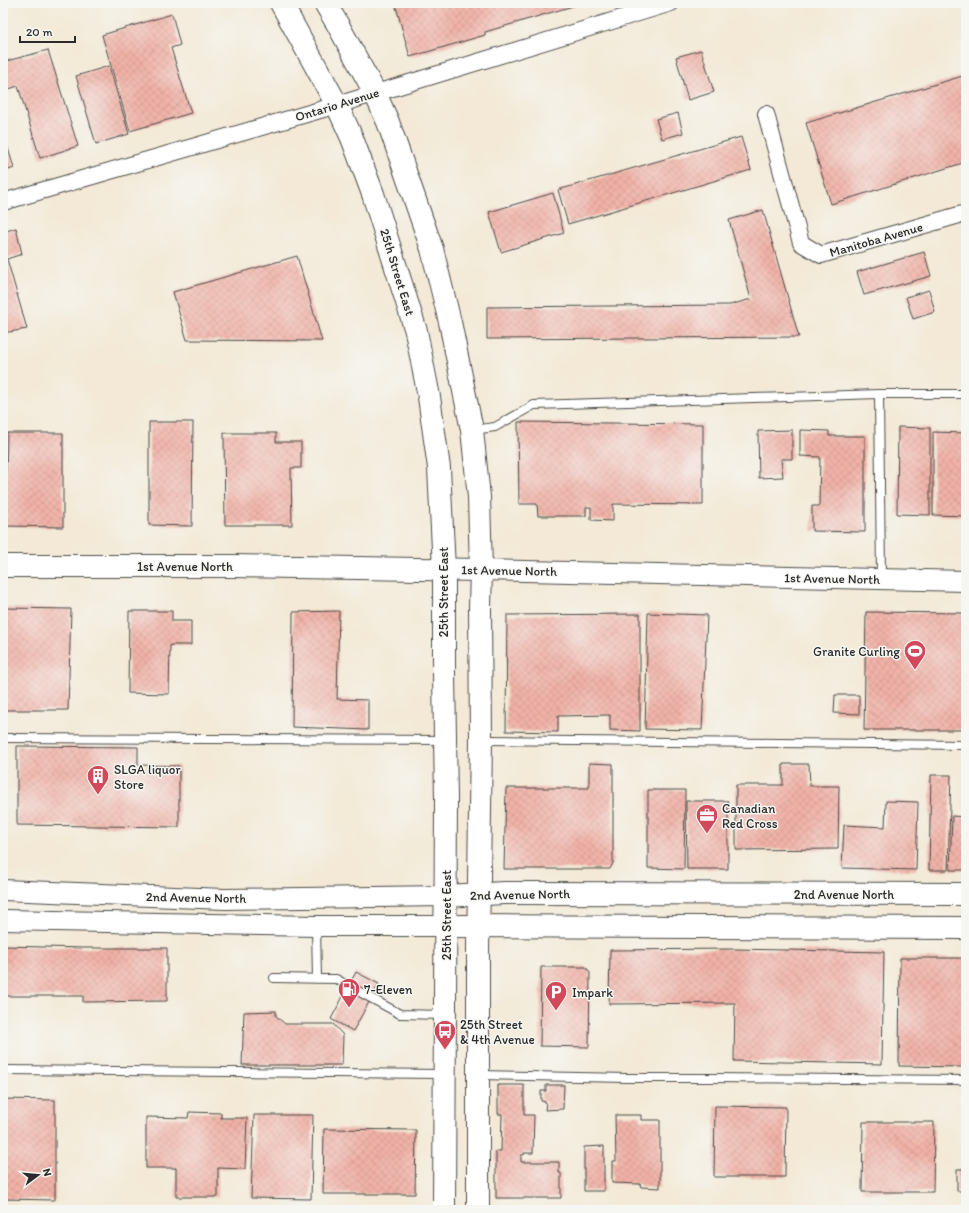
<svg xmlns="http://www.w3.org/2000/svg" width="969" height="1213" font-family="Itim,sans-serif">
<style>
.building{fill:url(#building-cross-hatch)}
.lines{fill:none;stroke-linecap:round;stroke-linejoin:round}
.service-casing{stroke:#494845;stroke-width:10}
.minor-casing{stroke:#494845;stroke-width:18}
.tertiary-casing{stroke:#494845;stroke-width:22}
.secondary-casing{stroke:#494845;stroke-width:24}
.primary-casing{stroke:#494845;stroke-width:24}
.service{stroke:#fff;stroke-width:8}
.minor{stroke:#fff;stroke-width:16}
.tertiary{stroke:#fff;stroke-width:20}
.secondary{stroke:#fff;stroke-width:22}
.primary{stroke:#fff;stroke-width:22}
.labels{text-anchor:middle;stroke-width:3;stroke-linejoin:round;paint-order:stroke}
.street-label{font-size:13px;fill:#2b2b2b;stroke:#f6f6f2}
.poi-label{font-size:13px;fill:#2b2b2b;stroke:#f6f6f2;text-anchor:start}
</style>
<defs>
<pattern id="building-cross-hatch" width="8" height="8" patternUnits="userSpaceOnUse"><rect width="8" height="8" fill="#f1b2a7"/><path d="M0 0l8 8M0 8l8-8" fill="none" stroke="#cf9990"/></pattern>
</defs>
<rect width="100%" height="100%" fill="#f6f6f2"/>
<filter id="ink" filterUnits="userSpaceOnUse"><feTurbulence type="fractalNoise" baseFrequency=".025" numOctaves="2"/><feDisplacementMap in="SourceGraphic" scale="8" xChannelSelector="R" yChannelSelector="G"/><feConvolveMatrix kernelMatrix="1 2 1 2 8 2 1 2 1" color-interpolation-filters="sRGB"/></filter>
<filter id="wash" filterUnits="userSpaceOnUse"><feTurbulence type="fractalNoise" baseFrequency=".012" numOctaves="4" result="noise"/><feDisplacementMap in="SourceGraphic" scale="16" xChannelSelector="R" yChannelSelector="G"/><feGaussianBlur stdDeviation="0.9" result="paint"/><feColorMatrix in="noise" values="0 0 0 0 0 0 0 0 0 0 0 0 0 0 0 0 0 1.4 0 .05"/><feComposite in="paint" operator="in"/></filter>
<g filter="url(#wash)">
<rect width="100%" height="100%" fill="#f3e9d6"/>
<g id="blocks">
<path class="building" d="M395 3H583L485 32V35L410 57Z
M172 14 180 45 171 48 191 113 130 131 102 35Z
M48 50 78 146 40 158 18 86 3 91V62Z
M701 50 714 92 688 100 676 57Z
M109 66 129 134 96 144 76 76Z
M966 75V162L831 204 806 123Z
M678 113 683 133 662 139 656 119Z
M3 132 14 168 3 172Z
M741 137 751 170 568 224 558 190Z
M553 193 564 233 501 252 489 212Z
M763 210 799 337 487 339V307L730 305 751 299 729 220Z
M16 228 22 254 7 259 27 329 3 333V232Z
M924 252 931 276 864 295 857 272Z
M297 256 322 341 187 340 173 292Z
M929 290 935 312 913 319 906 297Z
M149 422H193L192 526 149 525Z
M518 422 703 424V505L613 504V521L591 520V507H586V516H538L537 504H519Z
M898 427 930 428V515L897 514Z
M792 430V459H781L783 477 759 478 758 431Z
M800 430 829 431V436H865V532L812 531V506H819L820 457 800 456Z
M933 432 966 433V516L933 515Z
M7 433H63V527L5 526Z
M224 433H276V442H301V468H291L292 525H225Z
M3 608 71 609 68 710H3Z
M129 611H172V621H191V645H170L169 694 128 693Z
M339 611 337 699 368 700V730L292 727 293 612Z
M866 612 966 613V730H864Z
M648 613 707 615 702 730 645 729Z
M640 614V731L610 730V715L558 716V732L506 731 507 615Z
M835 695H859V714L834 713Z
M17 746 138 747V765L179 766V827L17 825Z
M589 763 613 764V863L610 869H504L506 788H589Z
M783 764H809L810 786H839L838 849 736 850V785H783Z
M931 775H951L948 870H929Z
M648 790H685L684 869 648 868Z
M686 801H728V869H687Z
M886 801 918 802 916 870 842 868 844 825 885 827Z
M952 816 966 817V870H950Z
M3 946 84 948H167V1001L83 1002V996H3Z
M735 949 884 952 882 1064 734 1061 735 1003 609 1004 610 950Z
M900 958H966V1067L899 1066Z
M541 967H586L590 973 589 1047 540 1046Z
M356 972 379 984 353 1031 331 1019Z
M276 1011V1016L285 1024H333L343 1035 342 1065H242L244 1012Z
M498 1085H524V1115H534L533 1153H524V1155H521V1162H559V1173H561V1198H496V1151H501L502 1114H498Z
M546 1085H564L563 1109 545 1110 546 1102 541 1101V1091H546Z
M3 1099 55 1100V1200L3 1199Z
M715 1106 786 1107 785 1177H714Z
M189 1112 221 1113V1118H247L245 1169 218 1168V1197H176V1168H146V1117L188 1118Z
M254 1115H313L311 1199 251 1198Z
M615 1115H641V1120H660V1188L641 1187 640 1184 612 1183V1161H616Z
M863 1122H934L933 1192H862Z
M324 1129 416 1130 415 1194H323Z
M604 1146V1191H584V1147Z
M957 1169H966V1191H957Z"/>
</g>
</g>
<g filter="url(#ink)">
<use href="#blocks" fill-opacity="0" stroke="#494845" stroke-width="1"/>
<g class="lines">
<g class="service-casing">
<path id="service" d="M879 394 881 578
M473 430 495 427 534 405 879 394H966
M3 738 444 740
M482 740 966 745
M316 926 317 979
M274 978 336 979 400 1014 444 1015
M3 1070 444 1074
M479 1075 628 1078H710L966 1080"/>
</g>
<g class="minor-casing">
<path id="minor" d="M766 114 801 243 821 255 966 213
M3 202 337 105 671 3"/>
</g>
<g class="tertiary-casing">
<path id="tertiary" d="M481 570 966 581
M3 890 224 899 445 896
M3 920 316 926H446"/>
</g>
<g class="secondary-casing">
<path id="secondary" d="M3 566H232L481 570
M445 896 504 893 966 894
M446 926 966 928"/>
</g>
<g class="primary-casing">
<path id="primary" d="M281 3 337 105 352 138 373 194 416 331 429 397 439 468 444 569V674L446 799 444 1210
M325 3 338 25 375 93 388 122 432 249 450 322 472 430 479 497 481 570 480 608 481 740 478 951V1210"/>
</g>
<use href="#service" class="service"/>
<use href="#minor" class="minor"/>
<use href="#tertiary" class="tertiary"/>
<use href="#secondary" class="secondary"/>
<use href="#primary" class="primary"/>
</g>
</g>
<defs>
<g id="stadium-pin" transform="scale(1.15)"><path d="M0 17L-7.5 6A9.5 9.5 0 1 1 7.5 6Z" fill="#d1495b" stroke="#f6f6f2"/><path d="M0-5a6.5 5 0 1 0 0 10a6.5 5 0 1 0 0-10ZM-3.5-1.8h7v3.6h-7Z" fill="#fff"/></g>
<g id="building-pin" transform="scale(1.15)"><path d="M0 17L-7.5 6A9.5 9.5 0 1 1 7.5 6Z" fill="#d1495b" stroke="#f6f6f2"/><path d="M-4-6H4V6H1V3H-1V6H-4ZM-2.5-4.3h1.7v1.8h-1.7ZM.8-4.3h1.7v1.8H.8ZM-2.5-1h1.7V.8h-1.7ZM.8-1h1.7V.8H.8Z" fill="#fff"/></g>
<g id="office-pin" transform="scale(1.15)"><path d="M0 17L-7.5 6A9.5 9.5 0 1 1 7.5 6Z" fill="#d1495b" stroke="#f6f6f2"/><path d="M-6-3h4V-5.5h4V-3h4V5H-6ZM-1-4.5V-3h2v-1.5ZM-6 0V1H6V0Z" fill="#fff"/></g>
<g id="fuel-pin" transform="scale(1.15)"><path d="M0 17L-7.5 6A9.5 9.5 0 1 1 7.5 6Z" fill="#d1495b" stroke="#f6f6f2"/><path d="M-5.5-6h7V0h2V4h1.3V-2.5L3-4.5l.8-.8L6-3V5H2.5V1h-1V6h-7ZM-4.2-4.7v3.2H.2V-4.7Z" fill="#fff"/></g>
<g id="parking-pin" transform="scale(1.15)"><path d="M0 17L-7.5 6A9.5 9.5 0 1 1 7.5 6Z" fill="#d1495b" stroke="#f6f6f2"/><path d="M-3.5-5.5H1a3.5 3.5 0 0 1 0 7H-1V5.5H-3.5ZM-1-3.4V-.6H.8a1.4 1.4 0 0 0 0-2.8Z" fill="#fff"/></g>
<g id="bus-pin" transform="scale(1.15)"><path d="M0 17L-7.5 6A9.5 9.5 0 1 1 7.5 6Z" fill="#d1495b" stroke="#f6f6f2"/><path d="M-5-6H5V4H4V6H2V4H-2V6H-4V4H-5ZM-3.5-4V0h7V-4ZM-3.5 1.2v1.5H-2V1.2ZM2 1.2v1.5H3.5V1.2Z" fill="#fff"/></g>
</defs>
<g fill-rule="evenodd">
<use href="#stadium-pin" x="915" y="651"/>
<use href="#building-pin" x="98" y="776"/>
<use href="#office-pin" x="707" y="815"/>
<use href="#fuel-pin" x="349" y="989"/>
<use href="#parking-pin" x="556" y="992"/>
<use href="#bus-pin" x="445" y="1031"/>
</g>
<g class="labels">
<g class="street-label">
<text transform="translate(337 104) rotate(-17)" y="5">Ontario Avenue</text>
<text transform="translate(876 239) rotate(-16)" y="5">Manitoba Avenue</text>
<text transform="translate(398 272) rotate(73)" y="5">25th Street East</text>
<text x="185" y="571">1st Avenue North</text>
<text transform="translate(509 570) rotate(1)" y="5">1st Avenue North</text>
<text transform="translate(832 578) rotate(1)" y="5">1st Avenue North</text>
<text transform="translate(443 592) rotate(-90)" y="5">25th Street East</text>
<text transform="translate(520 894) rotate(-1)" y="5">2nd Avenue North</text>
<text x="844" y="899">2nd Avenue North</text>
<text transform="translate(196 897) rotate(1)" y="5">2nd Avenue North</text>
<text transform="translate(446 915) rotate(-90)" y="5">25th Street East</text>
</g>
<g class="poi-label">
<text x="900" y="656" text-anchor="end">Granite Curling</text>
<text x="114" y="774">SLGA liquor<tspan x="114" dy="15">Store</tspan></text>
<text x="722" y="813">Canadian<tspan x="722" dy="15">Red Cross</tspan></text>
<text x="364" y="994">7-Eleven</text>
<text x="572" y="997">Impark</text>
<text x="460" y="1029">25th Street<tspan x="460" dy="15">&amp; 4th Avenue</tspan></text>
</g>
</g>
<rect width="969" height="1213" fill="none" stroke="#f6f6f2" stroke-width="16"/>
<g transform="translate(38 1175) rotate(74)" stroke="#f6f6f2" stroke-width="3" paint-order="stroke">
<path d="M0-3L7 15L0 10L-7 15Z" fill="#2b2b2b"/>
<text y="-6" font-size="11" font-weight="bold" text-anchor="middle" fill="#2b2b2b">N</text>
</g>
<path d="M20 36v6h55v-6" fill="none" stroke="#2b2b2b" stroke-width="2"/>
<text x="26" y="36" font-size="12" fill="#2b2b2b" stroke="#f6f6f2" stroke-width="3" paint-order="stroke">20 m</text>
</svg>
